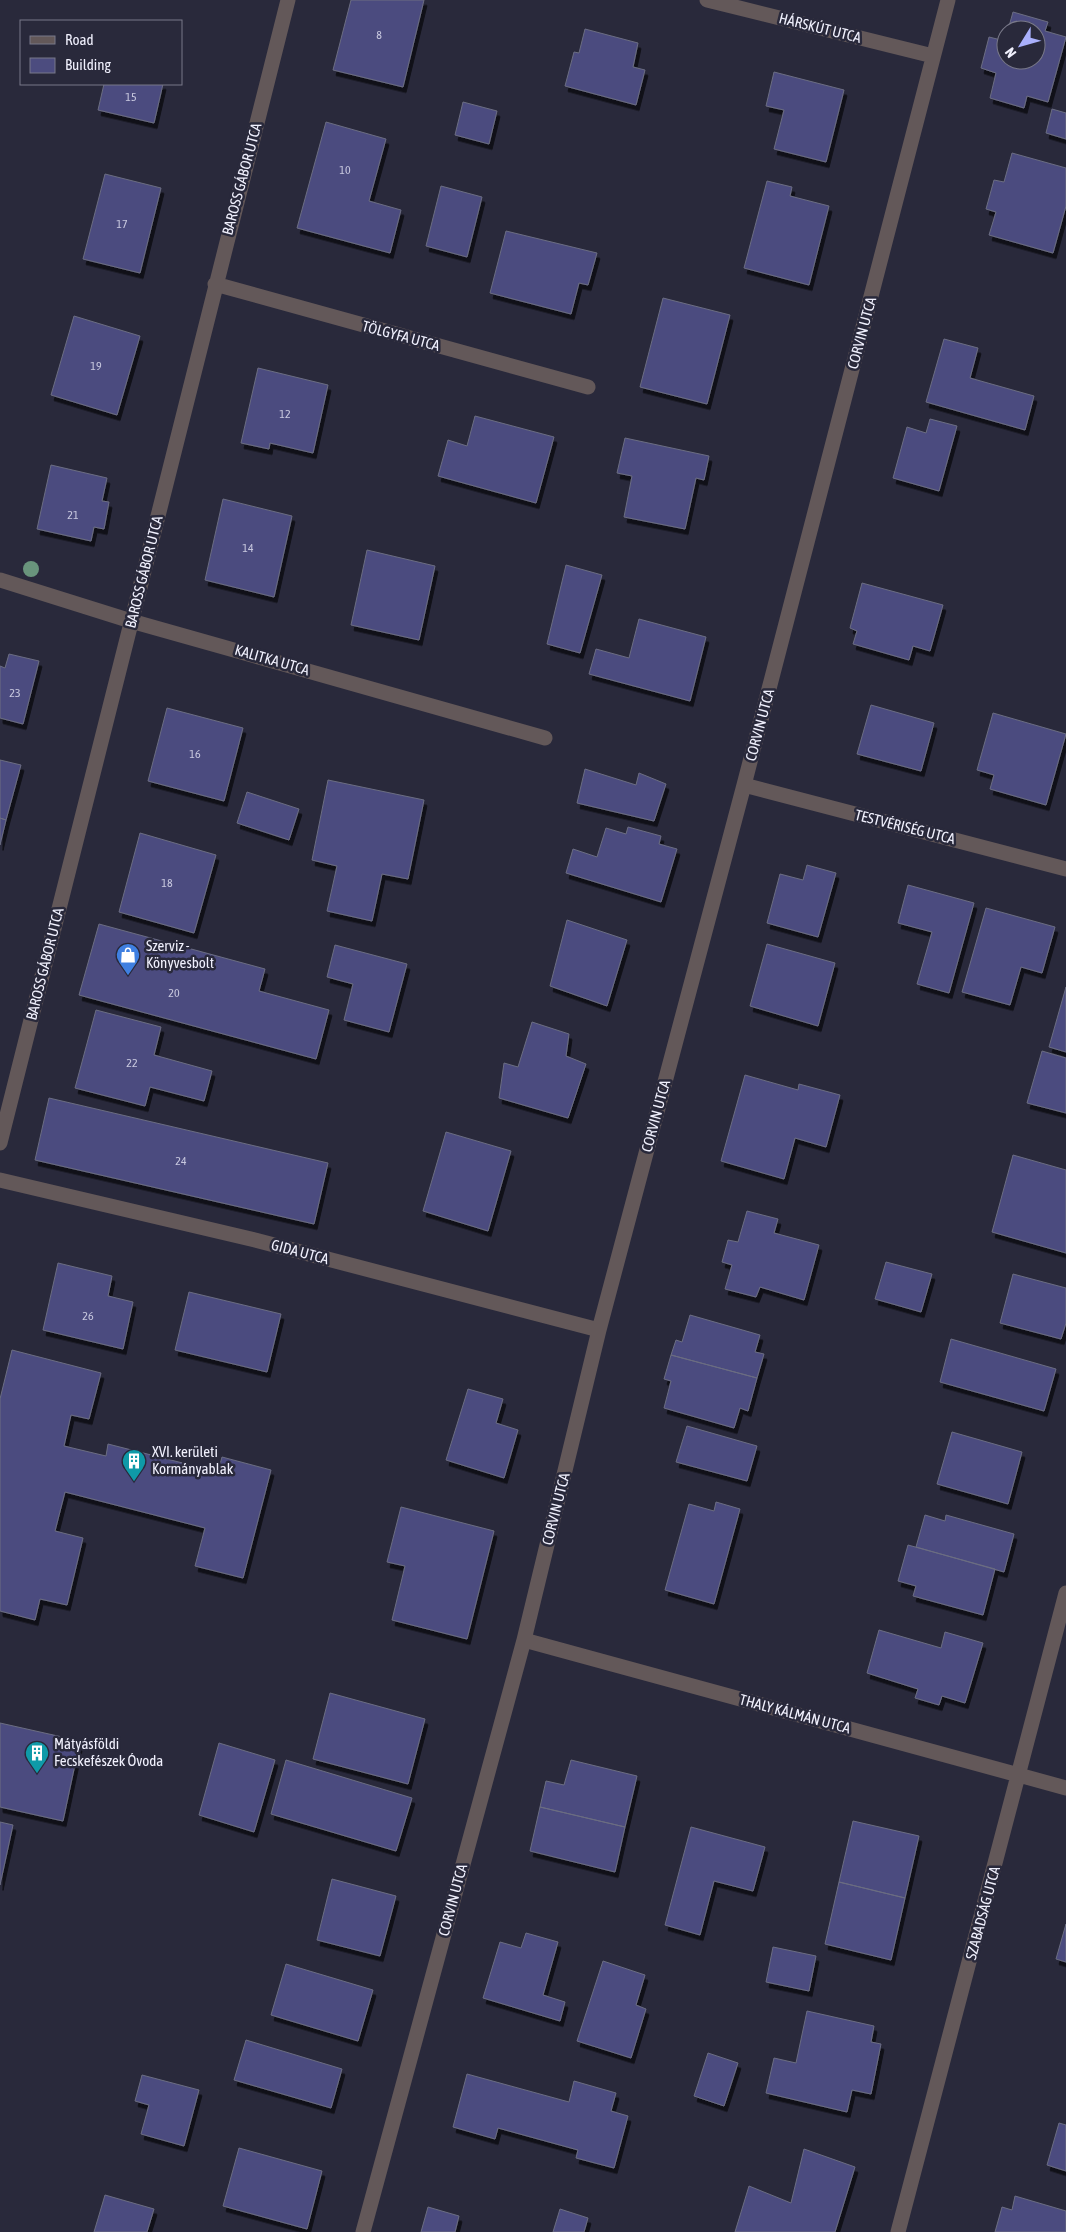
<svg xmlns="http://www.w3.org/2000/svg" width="1066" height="2232" font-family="'Asap Condensed',sans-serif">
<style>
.building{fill:#4c4c7f;stroke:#6b6d82;filter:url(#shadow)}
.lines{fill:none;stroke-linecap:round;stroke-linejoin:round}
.minor{stroke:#635859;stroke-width:15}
.tree{fill:#69947c}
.labels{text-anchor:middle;stroke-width:5;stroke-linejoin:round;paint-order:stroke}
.number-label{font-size:12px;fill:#c7c7de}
.street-label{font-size:15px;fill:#f0f0fd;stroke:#29293b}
.poi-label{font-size:15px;fill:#f0f0fd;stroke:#29293b;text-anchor:start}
</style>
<defs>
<filter id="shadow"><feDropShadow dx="3" dy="5.5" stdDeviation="0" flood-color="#0009"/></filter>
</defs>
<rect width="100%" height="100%" fill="#29293b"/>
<path class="building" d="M351 0H424L403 87 333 70Z
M1013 12 1048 22 1045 31 1066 37 1048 102 1027 96 1024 108 990 98 996 73 981 68 989 37 1005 41 1006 38V60H1036V30H1008Z
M585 29 638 43 633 67 645 70 636 105 565 86 574 52 579 53Z
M774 72 844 90 826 162 774 149 784 110 766 106Z
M104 84H163L154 123 98 110Z
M463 102 497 111 489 144 455 135Z
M1052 109 1066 113V139L1046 133Z
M326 122 386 139 369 201 401 210 390 253 297 228Z
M1012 153 1066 168V206L1053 253 989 235 996 212 986 209 994 180 1004 182Z
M105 174 161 188 140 273 83 259Z
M767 181 792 187 790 196 829 206 809 285 744 268Z
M441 186 482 197 467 257 426 246Z
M506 231 597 253 588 285 579 283 571 314 490 293Z
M663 298 730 315 707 404 640 387Z
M74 316 140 336 117 415 51 395Z
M944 339 978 348 970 378 1034 396 1025 430 926 402Z
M258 368 328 385 313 453 270 443 269 449 241 443Z
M475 416 554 437 536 503 438 476 448 440 467 446Z
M930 419 957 426 939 491 893 478 907 427 926 433Z
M625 438 709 456 704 480 696 478 685 529 624 517 632 476 617 473Z
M51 465 107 478 102 501 109 502 104 529 94 527 91 541 37 529Z
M223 499 292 516 274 597 205 580Z
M367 550 435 566 419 640 351 625Z
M566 565 602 575 580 653 547 644Z
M862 583 943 605 930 651 913 646 909 660 853 644 857 631 850 628Z
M639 619 706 637 690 701 589 674 596 649 629 658Z
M9 654 39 661 23 724 0 718V666L5 668Z
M871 705 934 723 921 771 857 754Z
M167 708 243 728 224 801 148 781Z
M993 713 1066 734 1046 805 990 789 994 775 977 770Z
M0 760 21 765 6 820 0 818Z
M585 769 636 785 639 773 666 784 654 821 577 803Z
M328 780 424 800 408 879 382 874 372 921 327 911 337 866 312 860Z
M247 792 299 809 289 840 237 823Z
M0 818 6 820 0 845Z
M628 827 661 836 659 844 677 849 661 902 566 873 573 849 597 857 606 828 626 834Z
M140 833 216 855 194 933 119 912Z
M807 865 836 873 818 937 767 923 780 874 803 880Z
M908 885 974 903 949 993 917 984 932 932 898 923Z
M986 908 1055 927 1042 973 1021 967 1010 1005 962 992Z
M567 920 627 940 607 1006 550 986Z
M99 924 265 969 259 991 329 1010 316 1059 79 995Z
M767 944 835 963 818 1026 750 1006Z
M335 945 407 964 389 1032 344 1020 353 984 327 977Z
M1066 987V1052L1049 1047Z
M96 1010 161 1027 154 1055 212 1071 204 1101 150 1087 145 1106 75 1088Z
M532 1022 569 1034 566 1056 586 1064 568 1118 499 1098 504 1063 518 1067Z
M1042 1051 1066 1058V1113L1027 1103Z
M745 1075 798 1090 799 1084 840 1095 826 1147 795 1138 784 1179 721 1161Z
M49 1098 328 1163 314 1224 35 1160Z
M446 1132 511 1151 488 1231 423 1211Z
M1013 1155 1066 1170V1253L992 1232Z
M747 1211 778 1219 774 1233 819 1245 804 1300 760 1287 756 1297 725 1289 732 1265 722 1262 728 1240 738 1242Z
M886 1262 932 1274 921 1312 875 1299Z
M58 1263 112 1276 108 1296 133 1302 123 1349 43 1330Z
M1013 1274 1066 1288V1323L1061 1339 1000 1323Z
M189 1292 281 1314 267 1372 175 1350Z
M690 1315 760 1335 755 1352 764 1354 757 1378 671 1355 676 1340 682 1342Z
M951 1339 1056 1369 1044 1411 940 1382Z
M12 1350 101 1373 89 1419 71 1415 64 1446 106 1456 108 1444 218 1472 222 1457 271 1470 243 1578 195 1566 205 1528 65 1492 55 1531 83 1538 67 1605 40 1599 35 1620 0 1611V1399Z
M671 1355 757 1378 748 1411 740 1408 734 1428 664 1408 671 1381 664 1379Z
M468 1389 503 1399 496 1423 518 1430 504 1478 446 1460Z
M687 1426 757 1446 747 1481 676 1462Z
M952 1432 1022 1452 1008 1504 937 1484Z
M716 1502 740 1509 714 1604 665 1590 689 1504 714 1511Z
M401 1507 494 1531 467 1639 392 1620 405 1566 387 1562Z
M925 1515 945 1521 946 1515 1014 1534 1004 1572 916 1547Z
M908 1545 995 1569 983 1615 913 1596 916 1586 898 1581Z
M879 1630 941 1648 945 1632 983 1643 965 1703 942 1696 939 1705 915 1698 918 1689 867 1673Z
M330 1693 425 1719 408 1784 313 1759Z
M0 1723 80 1741 63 1821 0 1807Z
M219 1743 275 1760 254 1832 199 1815Z
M286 1760 412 1798 396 1851 271 1814Z
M571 1760 637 1776 625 1827 540 1807 546 1781 564 1785Z
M540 1807 625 1827 615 1872 530 1851Z
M853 1821 919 1836 905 1898 839 1882Z
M0 1822 13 1825 0 1885Z
M691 1827 765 1847 753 1891 714 1881 700 1935 665 1925Z
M332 1879 396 1896 380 1956 317 1940Z
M839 1882 905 1898 891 1960 825 1944Z
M1066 1924V1962L1056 1959Z
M526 1933 558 1942 543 1995 565 2002 560 2021 483 1998 500 1942 521 1948Z
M773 1947 816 1956 809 1991 766 1982Z
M603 1961 645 1975 636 2005 646 2009 631 2058 577 2041Z
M286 1964 373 1990 358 2041 271 2015Z
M807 2011 874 2026 871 2042 881 2044 871 2094 852 2090 847 2112 766 2093 774 2058 796 2063Z
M246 2040 342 2069 331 2108 234 2080Z
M708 2053 738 2063 724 2106 694 2096Z
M467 2074 569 2102 574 2081 616 2093 611 2111 628 2116 614 2168 576 2158 578 2150 498 2128 495 2139 453 2127Z
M142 2075 199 2090 184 2146 141 2134 149 2105 135 2101Z
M1059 2123 1066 2125V2171L1047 2165Z
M239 2148 322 2171 307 2229 223 2206Z
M804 2149 855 2167 835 2232H735L749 2186 791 2203Z
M105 2195 154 2209 147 2232H94Z
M1015 2196 1066 2211V2232H995L1002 2207 1012 2210Z
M428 2207 459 2216 455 2232H421Z
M560 2209 588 2218 584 2232H553Z"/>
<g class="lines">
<path class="minor" d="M707 0 933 56
M215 284 588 387
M0 580 131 621 545 738
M744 785 1066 869
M0 1143 288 0
M0 1180 255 1240 599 1330
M524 1640 1066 1788
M363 2232 524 1640 599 1330 744 785 948 0
M898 2232 1066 1593"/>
</g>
<circle class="tree" cx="31" cy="569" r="8"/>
<defs>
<g id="shop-pin" transform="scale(1.25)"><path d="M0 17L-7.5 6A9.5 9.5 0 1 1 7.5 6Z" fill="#3f7fe0" stroke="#29293b"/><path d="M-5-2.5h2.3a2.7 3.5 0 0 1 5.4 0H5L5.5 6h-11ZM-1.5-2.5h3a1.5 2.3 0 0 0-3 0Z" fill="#fff"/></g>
<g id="building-pin" transform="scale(1.25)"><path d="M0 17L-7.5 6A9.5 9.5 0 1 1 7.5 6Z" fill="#0f9aa8" stroke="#29293b"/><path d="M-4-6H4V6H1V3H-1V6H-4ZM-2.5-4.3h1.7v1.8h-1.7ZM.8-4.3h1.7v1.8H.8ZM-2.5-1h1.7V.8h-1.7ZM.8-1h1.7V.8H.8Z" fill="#fff"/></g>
</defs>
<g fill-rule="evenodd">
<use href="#shop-pin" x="128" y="955"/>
<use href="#building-pin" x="134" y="1461"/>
<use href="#building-pin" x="37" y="1753"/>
</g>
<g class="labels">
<g class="number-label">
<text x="379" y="39">8</text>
<text x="131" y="101">15</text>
<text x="345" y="174">10</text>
<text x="122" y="228">17</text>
<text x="96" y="370">19</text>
<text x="285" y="418">12</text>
<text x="73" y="519">21</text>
<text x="248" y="552">14</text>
<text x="15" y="697">23</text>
<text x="195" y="758">16</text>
<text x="167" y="887">18</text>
<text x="174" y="997">20</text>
<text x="132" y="1067">22</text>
<text x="181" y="1165">24</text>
<text x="88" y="1320">26</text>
</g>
<g class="street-label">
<text transform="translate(820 28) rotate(14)" y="5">HÁRSKÚT UTCA</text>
<text transform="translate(242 179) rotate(-75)" y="5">BAROSS GÁBOR UTCA</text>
<text transform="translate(862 333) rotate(-75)" y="5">CORVIN UTCA</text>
<text transform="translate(401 336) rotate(15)" y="5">TÖLGYFA UTCA</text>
<text transform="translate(144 572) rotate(-76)" y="5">BAROSS GÁBOR UTCA</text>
<text transform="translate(272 660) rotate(16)" y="5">KALITKA UTCA</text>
<text transform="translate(760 725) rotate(-75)" y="5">CORVIN UTCA</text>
<text transform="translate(905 827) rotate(14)" y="5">TESTVÉRISÉG UTCA</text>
<text transform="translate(45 964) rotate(-76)" y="5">BAROSS GÁBOR UTCA</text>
<text transform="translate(656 1116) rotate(-75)" y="5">CORVIN UTCA</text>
<text transform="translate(300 1252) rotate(15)" y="5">GIDA UTCA</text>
<text transform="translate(556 1509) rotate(-76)" y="5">CORVIN UTCA</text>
<text transform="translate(795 1714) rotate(15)" y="5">THALY KÁLMÁN UTCA</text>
<text transform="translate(453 1900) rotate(-75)" y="5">CORVIN UTCA</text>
<text transform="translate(983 1913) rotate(-75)" y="5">SZABADSÁG UTCA</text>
</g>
<g class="poi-label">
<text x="146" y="951">Szerviz -<tspan x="146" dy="17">Könyvesbolt</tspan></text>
<text x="152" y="1457">XVI. kerületi<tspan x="152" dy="17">Kormányablak</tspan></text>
<text x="54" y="1749">Mátyásföldi<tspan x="54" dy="17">Fecskefészek Óvoda</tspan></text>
</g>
</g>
<rect x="20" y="20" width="162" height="65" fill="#29293b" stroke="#797989"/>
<rect x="30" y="36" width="25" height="8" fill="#635859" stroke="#797989"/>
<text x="65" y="45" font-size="15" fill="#f0f0fd">Road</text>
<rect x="30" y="58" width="25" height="15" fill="#4c4c7f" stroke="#797989"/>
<text x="65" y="70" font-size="15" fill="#f0f0fd">Building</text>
<g transform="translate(1021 45) rotate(233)"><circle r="24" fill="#29293b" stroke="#797989"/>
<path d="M0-4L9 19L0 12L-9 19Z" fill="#a9b0fc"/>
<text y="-8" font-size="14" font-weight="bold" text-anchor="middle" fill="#f0f0fd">N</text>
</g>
</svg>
